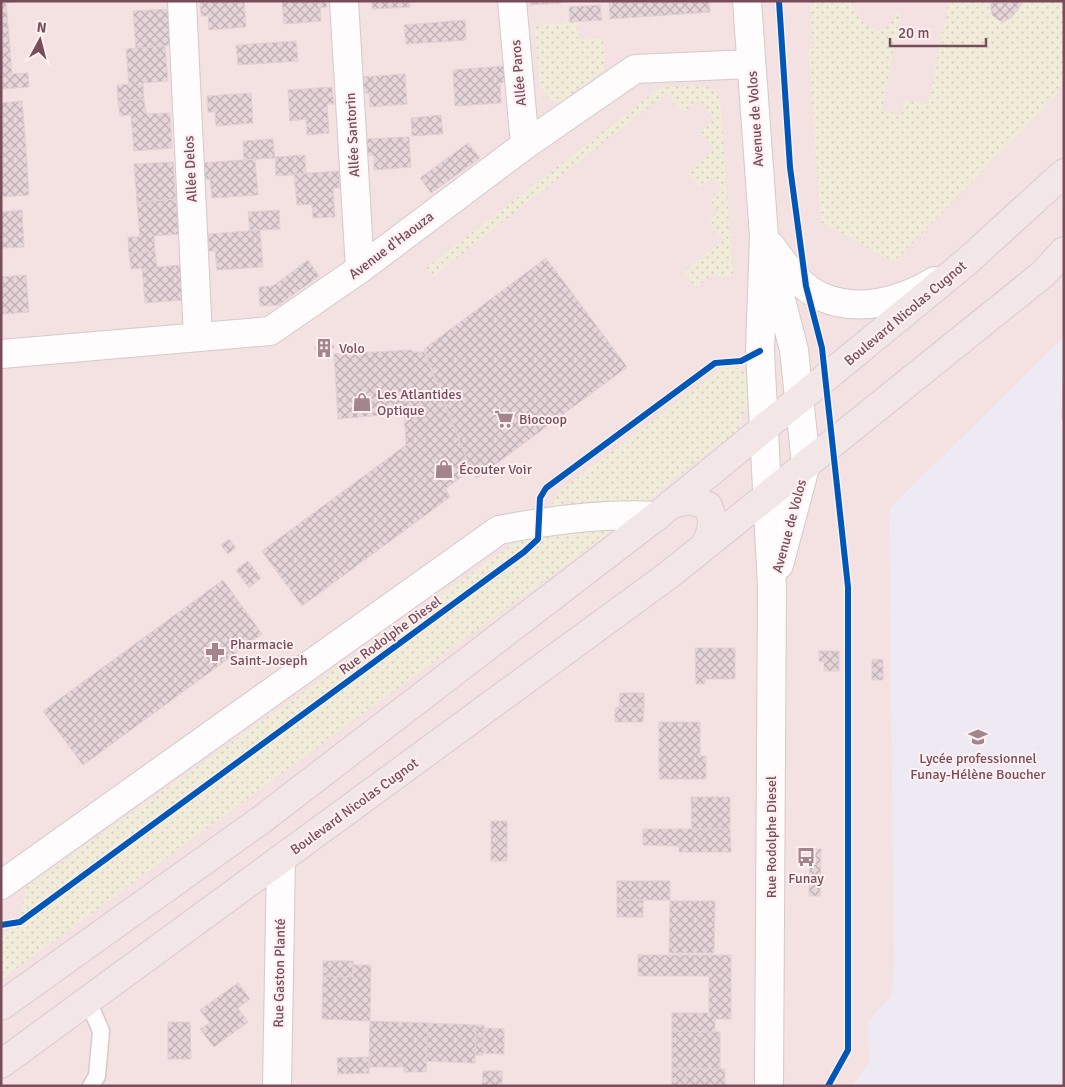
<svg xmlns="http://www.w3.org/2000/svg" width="1065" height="1087" font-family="Signika,sans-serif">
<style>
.residential{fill:#f4e1e2}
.education{fill:#eeeaf4}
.grass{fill:url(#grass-dots)}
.building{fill:url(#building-cross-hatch);stroke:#e1d0d4}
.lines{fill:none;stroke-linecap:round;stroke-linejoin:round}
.service-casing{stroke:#d5c9cb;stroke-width:19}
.minor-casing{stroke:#d5c9cb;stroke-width:30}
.primary-casing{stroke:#dacbce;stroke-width:30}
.service{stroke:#fefcfc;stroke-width:16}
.minor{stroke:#fefcfc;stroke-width:28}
.primary{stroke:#f3e6e7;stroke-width:28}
.cycleway-casing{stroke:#fff0f1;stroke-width:9}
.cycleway{stroke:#0057b8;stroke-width:6}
.labels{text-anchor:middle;stroke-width:4;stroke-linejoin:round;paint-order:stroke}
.street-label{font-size:14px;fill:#784c59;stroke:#fff0f1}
.poi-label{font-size:14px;fill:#784c59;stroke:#fff0f1;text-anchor:start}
</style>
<defs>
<pattern id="grass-dots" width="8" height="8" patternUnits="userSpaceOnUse" patternTransform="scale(1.25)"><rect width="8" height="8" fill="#f1ebd9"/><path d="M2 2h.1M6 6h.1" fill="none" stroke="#d2cbbc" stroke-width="1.8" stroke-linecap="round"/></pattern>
<pattern id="building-cross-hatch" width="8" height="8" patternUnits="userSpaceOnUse" patternTransform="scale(1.25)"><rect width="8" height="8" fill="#e5d5d8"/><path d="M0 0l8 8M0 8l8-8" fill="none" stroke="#beafb2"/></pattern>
</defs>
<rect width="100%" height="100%" fill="#f8eeee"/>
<path class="residential" d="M1 1H1064V1086H1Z"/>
<path class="education" d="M1064 337V1086H852L869 1062 868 1021 891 997 894 966 889 509Z"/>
<path class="grass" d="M810 1H853C858 28 885 44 897 12L901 13 882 110 901 115 904 100 928 104 949 1H990L992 15C1007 29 1015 13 1023 1H1064V80L1054 98 894 262 821 222 808 49 813 48Z
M577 22 578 40 603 38 605 69 562 101 555 102 548 98 540 86 534 25Z
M706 86 715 90 720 97 733 274 719 278 714 273 696 288 684 271 723 240 708 222 719 211 710 201 722 189 712 178 699 188 688 173 714 149 700 132 714 120 699 101 683 112 667 93 433 277 426 268 661 87Z
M722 368H742L748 376 750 386 748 402 737 433 700 459 589 548 1 980V936L20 922 25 888 507 548C527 532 547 518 558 492Z"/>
<path class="building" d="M1 1H18L6 3 9 37 1 38Z
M200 1H244L246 27 209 30 208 16H201Z
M282 1H326L327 7 320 8 321 21 284 24Z
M372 1H409L410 7 372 9Z
M530 1H561V3L530 5Z
M609 1H709L710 12 610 19Z
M990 1H1024L1013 16 1005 21H1000L992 15Z
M600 5 602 20 570 22 569 7Z
M172 9 174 45 136 48 133 11Z
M465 20 466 40 406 44 404 25Z
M9 37 12 74 28 73 29 87 1 89V38Z
M296 41 298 61 238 65 236 45Z
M165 46 168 81 143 83 144 99 118 101 117 85 129 84 126 49Z
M505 66 507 82 500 83 501 103 455 106 453 70Z
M405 74 407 104 370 107 369 93H362L361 77Z
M332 87 334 104H327L329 133 307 135 306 119 290 121 288 90Z
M251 93 253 123 216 126 215 112H208L207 96Z
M144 99 146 114 170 113 172 148 134 151 131 115 120 116 118 101Z
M22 101 26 148 1 150V103Z
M441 115 443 134 412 136 411 118Z
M409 137 411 167 374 170V155L367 156 365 139Z
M273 139 275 158 244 160 243 141Z
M468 143 480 158 431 193 420 178Z
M26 148 29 195 1 197V150Z
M305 155 306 174 276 176 275 157Z
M255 159 258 195 212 198 210 179H204L203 163Z
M173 162 176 199 137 202 134 164Z
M339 171 340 188H333L335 217 313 218 312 204 297 205 294 174Z
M176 199 179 234 154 236 155 251 129 253 128 237H140L137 202Z
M22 210 24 247 1 248V212Z
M279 210 280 229 250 231 248 212Z
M260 230 263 267 217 270 215 251H209L208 234Z
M155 251 157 267 181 265 183 300 145 303 142 268 131 269 129 253Z
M546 258 627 367 477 478 471 470 424 349Z
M308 260 319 276 279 305 260 306 259 287 273 286Z
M26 275 29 312 1 314V277Z
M328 338 334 347 320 357 314 348Z
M412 350V352H424L471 470 445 489 450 497 302 606 262 551 406 445 404 413 338 419 334 354Z
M1063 379H1064V419H1062Z
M229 539 236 548 228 554 221 545Z
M248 561 261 578 249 588 236 570Z
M223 580 262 634 83 765 43 711Z
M695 648H735V679H705V684H696Z
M819 651H839V671H824V662L819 661Z
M872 659 883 660V680H872Z
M620 693H644V708H615L619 707Z
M615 708H644L643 722H615Z
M659 722H700V756H706V779H659Z
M691 797H730V829H692Z
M491 821H507V861H491Z
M643 829H730L731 852H679V846L643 845Z
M810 849H821L820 896H809Z
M617 881H670V900H617Z
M617 900H643V917H617Z
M670 901H715L714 953H669Z
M638 955H731V1019H715V1032L672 1031V1013H709V976H638Z
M323 961H353V977L323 976Z
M353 965H371L370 1021 322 1019 323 976 353 977Z
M238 983 250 999 238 1008 248 1022 214 1047 200 1029 210 1023 200 1010Z
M370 1021 428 1023 426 1072H404V1067H369Z
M168 1022H190L191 1059H168Z
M428 1023 476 1025 475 1063 426 1061Z
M476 1025H484L483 1055H475Z
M484 1028 504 1029V1054L483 1053Z
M672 1031 720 1032V1069H672Z
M369 1057V1073L338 1074 337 1058Z
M686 1068V1086H672V1069Z
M686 1068 725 1069V1086H686Z
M483 1071H502V1086H482Z"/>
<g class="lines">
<g class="service-casing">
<path id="service" d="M88 1001 101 1031 97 1076 91 1086"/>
</g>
<g class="minor-casing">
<path id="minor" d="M182 1 198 337
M344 1 360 269
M512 1 525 145
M747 1 764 237 760 351 772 588 769 1086
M771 246C784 264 800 288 822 297 859 313 902 301 935 281
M772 265 794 350 806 464 779 565
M1 354 270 331 360 269 525 145 635 69 751 64
M1 885 499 530C551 520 604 513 657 516
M277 1086 281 859"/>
</g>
<g class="primary-casing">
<path id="primary" d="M671 504 690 500 708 506C715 522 712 530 705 546
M1 1006 261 820 657 516 964 264 1064 173
M1 1064 670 574 1043 274 1064 251"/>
</g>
<use href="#service" class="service"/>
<use href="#minor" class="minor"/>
<use href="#primary" class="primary"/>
<g class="cycleway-casing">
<path id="cycleway" d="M779 1 790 167 806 286 822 348 848 587V1050L828 1086
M1 925 20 922 524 552 538 539 540 498 546 488 715 363 741 361 760 351"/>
</g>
<use href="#cycleway" class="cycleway"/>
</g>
<defs>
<g id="building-bare" transform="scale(1.5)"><path d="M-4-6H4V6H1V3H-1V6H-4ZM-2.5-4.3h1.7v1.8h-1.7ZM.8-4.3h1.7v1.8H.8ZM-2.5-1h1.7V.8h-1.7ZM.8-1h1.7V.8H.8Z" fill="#a5858d" stroke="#fff0f1" stroke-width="2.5" paint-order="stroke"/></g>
<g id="shop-bare" transform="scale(1.5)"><path d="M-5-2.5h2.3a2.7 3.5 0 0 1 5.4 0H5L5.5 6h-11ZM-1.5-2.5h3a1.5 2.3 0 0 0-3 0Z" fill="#a5858d" stroke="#fff0f1" stroke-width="2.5" paint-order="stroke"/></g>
<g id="supermarket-bare" transform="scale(1.5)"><path d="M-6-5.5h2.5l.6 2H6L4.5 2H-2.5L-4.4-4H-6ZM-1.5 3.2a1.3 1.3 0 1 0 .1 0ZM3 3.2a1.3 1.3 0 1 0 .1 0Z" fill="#a5858d" stroke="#fff0f1" stroke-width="2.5" paint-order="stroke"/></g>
<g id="pharmacy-bare" transform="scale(1.5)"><path d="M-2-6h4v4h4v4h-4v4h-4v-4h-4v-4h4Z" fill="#a5858d" stroke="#fff0f1" stroke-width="2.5" paint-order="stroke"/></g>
<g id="school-bare" transform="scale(1.5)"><path d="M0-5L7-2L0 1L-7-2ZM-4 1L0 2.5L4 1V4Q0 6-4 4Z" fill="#a5858d" stroke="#fff0f1" stroke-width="2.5" paint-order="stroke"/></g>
<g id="bus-bare" transform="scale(1.5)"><path d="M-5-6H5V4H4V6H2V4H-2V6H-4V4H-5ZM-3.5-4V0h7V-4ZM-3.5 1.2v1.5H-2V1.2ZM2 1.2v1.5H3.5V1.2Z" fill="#a5858d" stroke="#fff0f1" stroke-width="2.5" paint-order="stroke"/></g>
</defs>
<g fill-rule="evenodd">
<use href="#building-bare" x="324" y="348"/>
<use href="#shop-bare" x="362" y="402"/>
<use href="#supermarket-bare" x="504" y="419"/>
<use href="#shop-bare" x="444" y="469"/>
<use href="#pharmacy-bare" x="215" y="652"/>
<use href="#school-bare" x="978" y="737"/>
<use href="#bus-bare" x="806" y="857"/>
</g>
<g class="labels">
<g class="street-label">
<text transform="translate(518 73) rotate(-95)" y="5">Allée Paros</text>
<text transform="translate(755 119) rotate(-94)" y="5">Avenue de Volos</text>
<text transform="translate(352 135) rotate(-93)" y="5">Allée Santorin</text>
<text transform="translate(190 169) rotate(-93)" y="5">Allée Delos</text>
<text transform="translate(391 245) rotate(-37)" y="5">Avenue d'Haouza</text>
<text transform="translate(905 313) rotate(-40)" y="5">Boulevard Nicolas Cugnot</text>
<text transform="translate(789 526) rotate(-75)" y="5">Avenue de Volos</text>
<text transform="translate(390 635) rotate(-36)" y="5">Rue Rodolphe Diesel</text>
<text transform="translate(354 806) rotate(-36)" y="5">Boulevard Nicolas Cugnot</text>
<text transform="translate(771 837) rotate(-90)" y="5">Rue Rodolphe Diesel</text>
<text transform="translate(279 973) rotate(-89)" y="5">Rue Gaston Planté</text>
</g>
<g class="poi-label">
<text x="339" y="353">Volo</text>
<text x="377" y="399">Les Atlantides<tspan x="377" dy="16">Optique</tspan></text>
<text x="519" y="424">Biocoop</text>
<text x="459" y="474">Écouter Voir</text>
<text x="230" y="649">Pharmacie<tspan x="230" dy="16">Saint-Joseph</tspan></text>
<text x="978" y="763" text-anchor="middle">Lycée professionnel<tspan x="978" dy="16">Funay-Hélène Boucher</tspan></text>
<text x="806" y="883" text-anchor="middle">Funay</text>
</g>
</g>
<rect width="1065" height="1087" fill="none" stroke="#784c59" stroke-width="5"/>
<g transform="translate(40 40) rotate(7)" stroke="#fff0f1" stroke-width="4" paint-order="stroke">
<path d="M0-4L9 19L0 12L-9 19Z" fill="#784c59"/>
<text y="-8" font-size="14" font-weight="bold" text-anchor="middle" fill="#784c59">N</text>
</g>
<path d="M890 38v8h96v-8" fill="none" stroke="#784c59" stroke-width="2.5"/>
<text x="898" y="38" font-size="15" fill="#784c59" stroke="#fff0f1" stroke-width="4" paint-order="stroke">20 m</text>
</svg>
